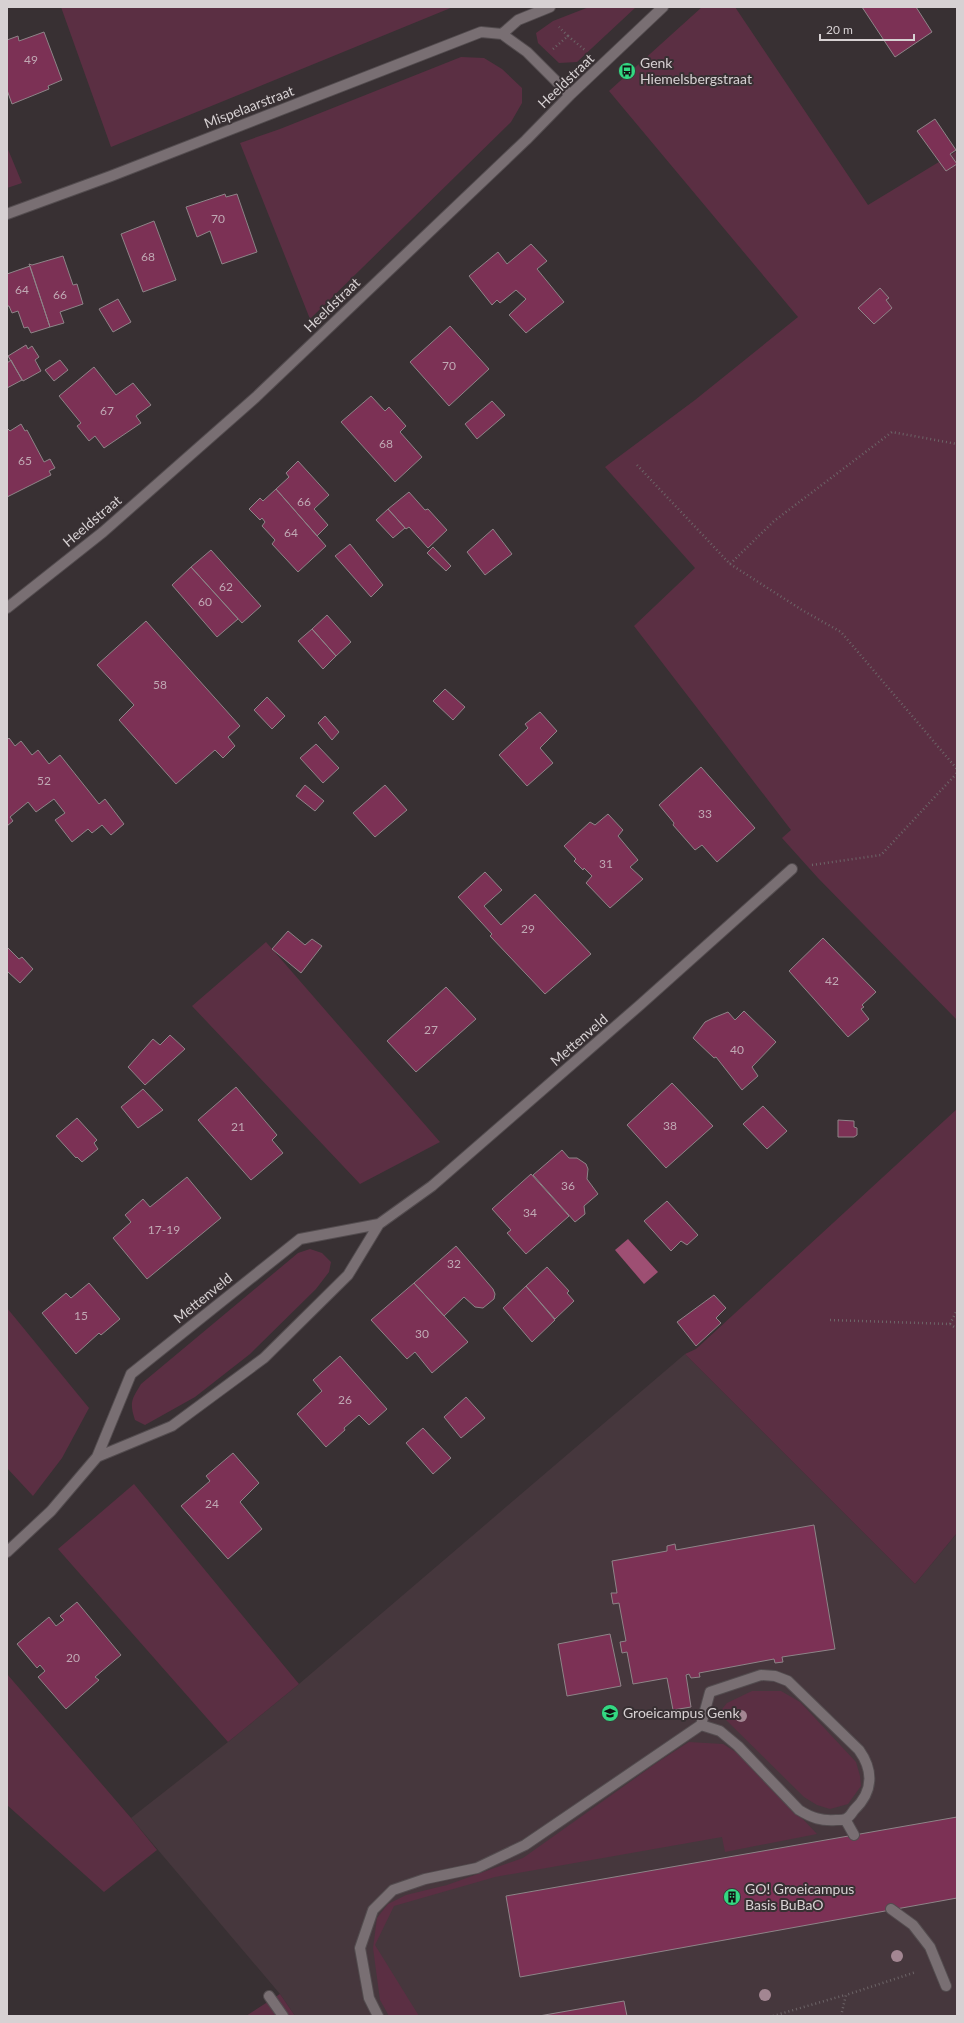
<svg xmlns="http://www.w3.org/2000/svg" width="964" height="2023" font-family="Lato,sans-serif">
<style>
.built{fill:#46373d}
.green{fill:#5b2f43}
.water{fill:#9e4f73}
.building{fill:#7c3155;stroke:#8e8488}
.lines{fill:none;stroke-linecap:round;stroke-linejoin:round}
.lane-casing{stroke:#534c4f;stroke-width:12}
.street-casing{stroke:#534c4f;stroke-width:12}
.path{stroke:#6d6568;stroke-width:2.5;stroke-dasharray:1 3;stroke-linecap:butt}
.lane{stroke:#796f73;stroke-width:10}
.street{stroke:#796f73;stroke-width:10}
.tree{fill:#a38692}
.labels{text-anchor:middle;stroke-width:4;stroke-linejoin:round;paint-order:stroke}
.number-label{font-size:12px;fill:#c0a9b4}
.poi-label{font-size:14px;fill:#d7d1d3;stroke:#383033;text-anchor:start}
.street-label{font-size:14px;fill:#d7d1d3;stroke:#383033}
</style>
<rect width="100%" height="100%" fill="#383033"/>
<path class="built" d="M685 1354 915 1584 957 1533V2016H295L280 1994 131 1818 228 1742 299 1684Z"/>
<path class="green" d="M61 7H453L111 147Z
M589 7H636L577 62 559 63 538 43 536 33 553 21Z
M702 7H735L868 205 957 151V1020L818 878 782 838 791 830 634 626 695 568 605 467 695 400 798 317 609 91Z
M461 57 484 58 502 69 522 88V103L511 122 310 319 240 143 280 129Z
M7 147 22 183 7 188Z
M266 942 440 1142 360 1184 192 1006Z
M957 1109V1533L915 1584 685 1354 696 1349Z
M310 1249 322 1253 331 1262 329 1272 316 1289 250 1354 195 1397 145 1425 135 1420C129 1402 132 1399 141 1384L298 1253Z
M7 1308 89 1408 62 1458 33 1496 7 1468Z
M134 1484 299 1684 228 1742 58 1549Z
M7 1674 131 1818 157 1850 104 1892 7 1805Z
M752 1691H781L800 1702 856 1762 860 1776 861 1786 848 1804 830 1809 817 1805 804 1797 719 1713 727 1703Z
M689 1742 723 1744 745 1758 817 1834 725 1852 722 1837 495 1877 394 1906 375 1945 419 2016H389L380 2000 373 1948 377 1918 388 1904 406 1895 447 1885 523 1858 658 1762Z
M280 1994 295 2016H246Z"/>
<path class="water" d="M628 1239 658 1272 644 1284 615 1250Z"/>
<path class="building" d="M862 7H916L932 32 895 57Z
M44 32 62 80 48 86 49 89 12 104 7 90V40L18 36 19 41Z
M935 119 956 150 950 154 957 164 946 171 917 131Z
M225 194 226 197 237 194 257 252 222 264 210 231 197 237 186 207Z
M154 221 176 280 143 292 121 234Z
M531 244 547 261 537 269 564 302 526 333 509 315 526 299 516 290 500 303 497 300 492 305 469 276 498 252 507 264Z
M63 256 73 285 77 284 83 304 60 312 64 323 50 327 29 264 32 265Z
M30 266 50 327 31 333 28 327 24 328 18 311 12 313 9 306H7V274Z
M880 288 889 298 886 300 892 308 874 324 858 308Z
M118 299 131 322 113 332 99 309Z
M450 326 489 369 449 406 410 362Z
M26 345 28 349 32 346 39 357 35 360 41 371 23 381 8 356Z
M11 360 22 380 7 388V363Z
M60 360 68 370 54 381 45 370Z
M94 367 116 395 133 383 151 405 136 416 141 423 104 448 95 436 89 441 77 426 81 423 59 396Z
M371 396 385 411 389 407 406 426 400 432 422 457 395 482 341 422Z
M492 401 505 415 477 439 465 424Z
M21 424 25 431 27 430 44 462 50 459 55 468 49 471 51 475 7 497V428L10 431Z
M298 461 329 495 314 509 328 525 317 536 276 489 289 477 286 473Z
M276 489 326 546 298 572 272 544 275 540 262 526 265 522 262 518 260 520 249 509 260 498 263 501Z
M409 492 425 510 428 509 447 530 428 548 409 527 406 529 388 509Z
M388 509 405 528 393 538 376 520Z
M493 529 512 554 485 575 467 552Z
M350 544 383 585 371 597 335 556Z
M433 547 451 566 446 571 427 553Z
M211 550 261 606 242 623 191 567Z
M191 567 238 619 217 637 172 585Z
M327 615 351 642 336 656 312 629Z
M146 621 240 726 228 737 235 746 223 758 215 750 176 784 119 720 134 705 97 665Z
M312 629 336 656 323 669 298 641Z
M445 689 465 707 453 720 433 701Z
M267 697 285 716 272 729 254 710Z
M540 712 557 731 540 748 553 763 527 786 499 755 528 728 525 724Z
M325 716 339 732 332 740 318 723Z
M9 738 15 746 21 741 32 755 38 750 49 764 60 755 99 804 105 799 124 824 111 835 102 825 92 833 88 829 72 842 55 820 65 813 54 799 36 812 28 802 10 817 13 821 7 826V740Z
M316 744 339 768 323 783 300 758Z
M701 767 755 828 717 862 702 845 695 850 673 825 674 823 659 805Z
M305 785 324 801 315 811 296 796Z
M385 785 407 810 375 837 353 813Z
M608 814 623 830 618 836 638 860 630 867 643 879 610 908 586 883 592 876 584 868 583 870 574 861 576 859 564 846 590 822 595 825Z
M485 872 502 890 484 906 501 925 535 894 591 954 545 994 490 936 492 934 458 897Z
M288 931 305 945 312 939 322 946 301 973 272 949Z
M823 938 876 992 862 1005 864 1007 861 1009 869 1019 848 1037 789 971Z
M7 947 19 959 22 957 33 969 20 983 7 971Z
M446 987 476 1019 416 1072 387 1041Z
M744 1011 776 1042 752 1067 758 1076 742 1090 716 1057 714 1058 693 1038 705 1022 713 1018 728 1012 735 1020Z
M170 1035 185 1049 145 1085 128 1067 153 1039 160 1045Z
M672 1083 713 1126 666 1168 627 1125Z
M236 1087 277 1135 272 1140 283 1153 251 1180 198 1120Z
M143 1089 163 1110 138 1128 121 1107Z
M763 1106 787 1131 767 1149 743 1124Z
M77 1118 97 1140 94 1143 98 1149 82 1162 77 1157 76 1158 56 1136Z
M838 1120 854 1121V1127L857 1128V1135L854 1137H838Z
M562 1150 569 1158H577L586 1164 588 1169 587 1179 598 1194 584 1206 585 1214 575 1222 533 1175Z
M531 1174 569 1216 526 1254 507 1233 511 1230 492 1209Z
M187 1177 221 1218 147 1279 113 1238 131 1222 125 1215 143 1199 150 1207Z
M667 1201 698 1235 687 1245 681 1241 671 1251 644 1221Z
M456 1246 493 1289 495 1294 494 1299 483 1308 475 1307 464 1297 444 1316 414 1283Z
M547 1267 569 1291 567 1293 574 1301 555 1319 526 1286Z
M89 1283 120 1319 101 1335 99 1333 76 1354 42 1313 66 1293 71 1298Z
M414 1283 468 1342 432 1373 415 1352 407 1359 371 1320Z
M526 1286 555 1320 532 1342 503 1308Z
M714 1295 726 1308 716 1318 721 1323 696 1346 677 1322Z
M340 1356 387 1409 369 1425 359 1415 344 1428 345 1430 326 1447 297 1414 322 1391 313 1380Z
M466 1397 485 1418 461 1438 444 1417Z
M423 1428 451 1458 433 1474 406 1443Z
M233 1453 259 1483 240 1502 262 1529 228 1559 181 1506 210 1481 206 1476Z
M814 1525 835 1649 782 1657 783 1662 775 1663 774 1659 699 1673 700 1677 691 1678 689 1674 686 1675 691 1707 673 1710 667 1678 633 1684 627 1652 622 1653 620 1642 626 1641 619 1603 613 1604 611 1593H617L612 1561 667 1551V1546L675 1544 676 1550Z
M77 1602 121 1655 95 1677 99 1680 66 1709 38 1677 45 1671 40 1665 37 1668 17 1644 49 1617 56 1626 64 1620 60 1616Z
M610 1634 621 1686 567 1696 558 1644Z
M957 1817V1898L520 1977 506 1896Z
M624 2001 627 2016H539Z"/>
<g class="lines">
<g class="lane-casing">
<path id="lane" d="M761 1675 775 1676 788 1681 859 1750C874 1771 873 1792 854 1810 852 1813 849 1818 845 1819 843 1820 839 1820 836 1820 821 1821 812 1818 799 1810L738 1746 720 1731 701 1725 710 1692Z
M845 1819 854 1835
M891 1909 913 1925 930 1947 946 1986
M269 1996 283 2016
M378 2016 369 1998 360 1948 373 1910 393 1890 425 1879 477 1868 525 1845 701 1725"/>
</g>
<g class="street-casing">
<path id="street" d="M502 34 518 20 550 7
M7 214 111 176 481 32 502 34 527 52 570 95
M7 608 103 532 256 397 526 140 570 95 663 7
M97 1457 172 1426 264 1358 348 1275 379 1224 432 1186 640 1005 792 869
M7 1552 51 1511 97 1457 131 1374 300 1239 379 1224"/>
</g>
<path class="path" d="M568 36 586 51
M553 49 568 36 559 27
M637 465 730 564 774 521 892 432 957 444
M730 564 802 610 841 632 957 769
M812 865 881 855 957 773
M830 1320 950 1324 957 1329
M950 1324 957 1310
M773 2016 845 1995
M841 2016 846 1995 916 1972"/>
<use href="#lane" class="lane"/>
<use href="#street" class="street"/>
</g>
<g class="tree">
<circle cx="741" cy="1716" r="6"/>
<circle cx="897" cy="1956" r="6"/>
<circle cx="765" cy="1995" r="6"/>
</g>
<defs>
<g id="bus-disc" transform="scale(0.9)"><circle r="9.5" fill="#33d882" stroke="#383033"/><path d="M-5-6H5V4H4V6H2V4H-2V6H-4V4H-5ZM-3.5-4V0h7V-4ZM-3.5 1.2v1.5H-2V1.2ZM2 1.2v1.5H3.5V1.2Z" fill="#111"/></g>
<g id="school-disc" transform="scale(0.9)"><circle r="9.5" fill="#33d882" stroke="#383033"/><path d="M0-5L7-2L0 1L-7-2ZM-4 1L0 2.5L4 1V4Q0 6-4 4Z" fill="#111"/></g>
<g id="building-disc" transform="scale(0.9)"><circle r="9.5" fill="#33d882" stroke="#383033"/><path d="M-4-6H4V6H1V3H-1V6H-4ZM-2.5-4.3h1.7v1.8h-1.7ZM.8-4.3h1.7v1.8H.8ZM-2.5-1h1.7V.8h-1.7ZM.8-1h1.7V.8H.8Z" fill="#111"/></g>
</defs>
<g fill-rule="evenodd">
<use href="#bus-disc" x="627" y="71"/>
<use href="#school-disc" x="610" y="1713"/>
<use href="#building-disc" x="732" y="1897"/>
</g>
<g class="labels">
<g class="number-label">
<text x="31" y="64">49</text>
<text x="218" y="223">70</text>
<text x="148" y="261">68</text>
<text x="22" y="294">64</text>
<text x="60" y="299">66</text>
<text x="449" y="370">70</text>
<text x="107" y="415">67</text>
<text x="386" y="448">68</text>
<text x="25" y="465">65</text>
<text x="304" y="506">66</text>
<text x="291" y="537">64</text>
<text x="226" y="591">62</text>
<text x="205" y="606">60</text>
<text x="160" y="689">58</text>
<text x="44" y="785">52</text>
<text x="705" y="818">33</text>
<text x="606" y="868">31</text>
<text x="528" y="933">29</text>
<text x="832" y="985">42</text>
<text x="431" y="1034">27</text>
<text x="737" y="1054">40</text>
<text x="670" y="1130">38</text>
<text x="238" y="1131">21</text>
<text x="568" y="1190">36</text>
<text x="530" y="1217">34</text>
<text x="164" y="1234">17-19</text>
<text x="454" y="1268">32</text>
<text x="81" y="1320">15</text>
<text x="422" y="1338">30</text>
<text x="345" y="1404">26</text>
<text x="212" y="1508">24</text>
<text x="73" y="1662">20</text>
</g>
<g class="poi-label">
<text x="640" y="68">Genk<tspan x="640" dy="16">Hiemelsbergstraat</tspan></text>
<text x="623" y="1718">Groeicampus Genk</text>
<text x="745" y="1894">GO! Groeicampus<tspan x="745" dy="16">Basis BuBaO</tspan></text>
</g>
<g class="street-label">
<text transform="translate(566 81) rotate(-44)" y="5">Heeldstraat</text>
<text transform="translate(249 107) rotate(-21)" y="5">Mispelaarstraat</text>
<text transform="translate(332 305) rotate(-44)" y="5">Heeldstraat</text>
<text transform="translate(92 521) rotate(-40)" y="5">Heeldstraat</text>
<text transform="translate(579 1040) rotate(-41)" y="5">Mettenveld</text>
<text transform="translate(203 1298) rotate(-39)" y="5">Mettenveld</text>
</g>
</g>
<rect width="964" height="2023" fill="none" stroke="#d7d1d3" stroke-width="16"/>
<path d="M820 34v6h94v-6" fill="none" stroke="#d7d1d3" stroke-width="2"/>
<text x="826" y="34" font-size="12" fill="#d7d1d3" stroke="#383033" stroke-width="3" paint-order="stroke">20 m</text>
</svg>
